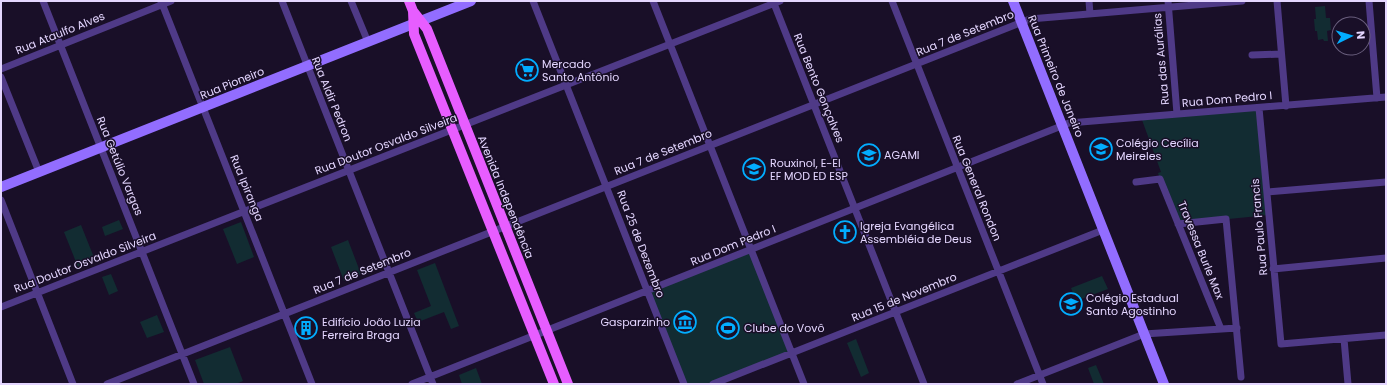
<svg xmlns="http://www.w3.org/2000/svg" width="1387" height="385" font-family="Poppins,sans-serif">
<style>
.green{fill:#122c32}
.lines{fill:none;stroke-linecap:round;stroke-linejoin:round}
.street{stroke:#4f3a87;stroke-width:7}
.secondary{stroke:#926dff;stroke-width:10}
.primary{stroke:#e75dff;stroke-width:10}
.labels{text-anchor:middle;stroke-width:3;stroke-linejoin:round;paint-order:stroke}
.street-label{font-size:11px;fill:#e4d6ff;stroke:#190f28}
.poi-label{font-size:11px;fill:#e4d6ff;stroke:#190f28;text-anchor:start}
</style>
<rect width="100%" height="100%" fill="#190f28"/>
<path class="green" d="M1325 6 1326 18H1330L1331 30 1327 31 1328 41H1324L1323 39 1318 40 1317 31H1315L1314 19H1316L1315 7Z
M1259 108 1269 215 1178 224 1160 179 1158 173 1161 172 1142 120Z
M119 220 123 229 105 236 102 227Z
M241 222 254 257 237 264 223 229Z
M81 225 95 260 78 267 64 232Z
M348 240 361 274 344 281 331 247Z
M751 250 791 353 713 384H684L647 291Z
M435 263 459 326 451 329 444 312 418 322 414 313 431 306 417 270Z
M111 274 118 291 109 295 102 277Z
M1102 276 1108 289 1076 301 1071 288Z
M157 315 164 332 147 338 140 322Z
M856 339 869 373 861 377 847 343Z
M230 347 243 381 236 384H204L195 360Z
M1096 365 1104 384H1094L1088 368Z
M476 368 482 384H462L459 375Z"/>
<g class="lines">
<path class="street" d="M43 1 194 384
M161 1 312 384
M282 1 433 384
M351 1 368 42
M533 1 684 384
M653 1 804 384
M773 1 924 384
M892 1 1043 384
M1089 1 1090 14
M1168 1 1177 114
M1277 1 1286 106
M1369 1 1377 98
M1252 55 1281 54
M1 69 171 1
M1 77 39 172
M1259 108 1281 344 1386 335
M1136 182 1160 179 1221 329
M1267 192 1386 182
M1 200 73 384
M1178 224 1226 219 1241 377
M1273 269 1386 258
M1 307 780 1
M1344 339 1348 384
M107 384 1030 19 1242 1
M412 384 1069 123 1386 97
M713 384 1103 230
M1017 384 1144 334 1237 328"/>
<path class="secondary" d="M1013 1 1164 384
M1 187 471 1"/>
<path class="primary" d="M409 1 413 11 427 29 568 384
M413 11 414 34 554 384"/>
</g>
<defs>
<g id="supermarket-ring" transform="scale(1.15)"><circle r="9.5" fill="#190f28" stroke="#02adff" stroke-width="1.5"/><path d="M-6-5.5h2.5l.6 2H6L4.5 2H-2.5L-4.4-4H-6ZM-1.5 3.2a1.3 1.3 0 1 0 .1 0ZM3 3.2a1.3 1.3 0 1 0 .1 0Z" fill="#02adff"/></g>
<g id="school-ring" transform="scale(1.15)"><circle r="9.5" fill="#190f28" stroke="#02adff" stroke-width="1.5"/><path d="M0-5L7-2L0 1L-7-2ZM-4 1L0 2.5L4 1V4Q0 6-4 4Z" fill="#02adff"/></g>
<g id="church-ring" transform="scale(1.15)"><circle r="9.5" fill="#190f28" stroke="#02adff" stroke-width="1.5"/><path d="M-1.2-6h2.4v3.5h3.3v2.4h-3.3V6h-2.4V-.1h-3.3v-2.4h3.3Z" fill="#02adff"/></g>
<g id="university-ring" transform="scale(1.15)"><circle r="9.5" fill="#190f28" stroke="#02adff" stroke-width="1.5"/><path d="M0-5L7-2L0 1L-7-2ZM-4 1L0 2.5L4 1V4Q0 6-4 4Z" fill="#02adff"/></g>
<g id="museum-ring" transform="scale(1.15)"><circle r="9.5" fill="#190f28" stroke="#02adff" stroke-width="1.5"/><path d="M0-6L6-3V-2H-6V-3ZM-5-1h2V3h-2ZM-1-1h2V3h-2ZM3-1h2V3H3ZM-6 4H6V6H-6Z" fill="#02adff"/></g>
<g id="building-ring" transform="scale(1.15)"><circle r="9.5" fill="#190f28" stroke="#02adff" stroke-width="1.5"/><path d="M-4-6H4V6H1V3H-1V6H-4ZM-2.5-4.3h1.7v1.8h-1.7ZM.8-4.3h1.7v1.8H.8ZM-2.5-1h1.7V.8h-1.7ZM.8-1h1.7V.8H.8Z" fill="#02adff"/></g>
<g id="stadium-ring" transform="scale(1.15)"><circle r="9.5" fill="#190f28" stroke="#02adff" stroke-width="1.5"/><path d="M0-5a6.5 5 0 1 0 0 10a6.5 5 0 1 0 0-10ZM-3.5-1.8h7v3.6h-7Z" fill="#02adff"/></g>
</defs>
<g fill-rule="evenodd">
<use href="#supermarket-ring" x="527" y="70"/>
<use href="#school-ring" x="1101" y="149"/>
<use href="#school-ring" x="869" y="155"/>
<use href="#school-ring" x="754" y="169"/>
<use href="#church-ring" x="845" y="232"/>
<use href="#university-ring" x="1071" y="304"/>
<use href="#museum-ring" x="685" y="322"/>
<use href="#building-ring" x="306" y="328"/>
<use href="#stadium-ring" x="728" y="328"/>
</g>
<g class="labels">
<g class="street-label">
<text transform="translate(60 33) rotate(-22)" y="4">Rua Ataulfo Alves</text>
<text transform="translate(965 33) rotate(-22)" y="4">Rua 7 de Setembro</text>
<text transform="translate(1161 59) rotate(-95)" y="4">Rua das Aurálias</text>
<text transform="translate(1056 76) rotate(68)" y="4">Rua Primeiro de Janeiro</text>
<text transform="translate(232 83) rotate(-22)" y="4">Rua Pioneiro</text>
<text transform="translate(819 88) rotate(68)" y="4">Rua Bento Gonçalves</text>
<text transform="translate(332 99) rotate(68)" y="4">Rua Aldir Pedron</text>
<text transform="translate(1227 99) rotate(-5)" y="4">Rua Dom Pedro I</text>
<text transform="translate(386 144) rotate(-21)" y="4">Rua Doutor Osvaldo Silveira</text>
<text transform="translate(663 152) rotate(-22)" y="4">Rua 7 de Setembro</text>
<text transform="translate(120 166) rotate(68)" y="4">Rua Getúlio Vargas</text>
<text transform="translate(247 188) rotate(68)" y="4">Rua Ipiranga</text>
<text transform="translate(977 188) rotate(68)" y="4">Rua General Rondon</text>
<text transform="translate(506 197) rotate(68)" y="4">Avenida Independência</text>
<text transform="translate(1259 227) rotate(-95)" y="4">Rua Paulo Francis</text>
<text transform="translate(641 244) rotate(69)" y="4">Rua 25 de Dezembro</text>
<text transform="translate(733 245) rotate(-22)" y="4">Rua Dom Pedro I</text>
<text transform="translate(1201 250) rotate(68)" y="4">Travessa Burle Max</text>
<text transform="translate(85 262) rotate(-21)" y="4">Rua Doutor Osvaldo Silveira</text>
<text transform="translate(362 271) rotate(-22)" y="4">Rua 7 de Setembro</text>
<text transform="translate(904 297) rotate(-22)" y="4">Rua 15 de Novembro</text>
</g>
<g class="poi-label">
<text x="542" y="68">Mercado<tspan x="542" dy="13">Santo Antônio</tspan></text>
<text x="1116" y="147">Colégio Cecília<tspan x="1116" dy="13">Meireles</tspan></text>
<text x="884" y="159">AGAMI</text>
<text x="770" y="167">Rouxinol, E-EI<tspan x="770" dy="13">EF MOD ED ESP</tspan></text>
<text x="860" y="230">Igreja Evangélica<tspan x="860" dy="13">Assembléia de Deus</tspan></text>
<text x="1086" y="302">Colégio Estadual<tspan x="1086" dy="13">Santo Agostinho</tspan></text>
<text x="322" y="326">Edifício João Luzia<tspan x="322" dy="13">Ferreira Braga</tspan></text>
<text x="670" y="326" text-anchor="end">Gasparzinho</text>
<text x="744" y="332">Clube do Vovô</text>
</g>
</g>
<rect width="1387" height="385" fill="none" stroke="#e4d6ff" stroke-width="4"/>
<g transform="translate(1351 36) rotate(85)"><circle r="19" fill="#190f28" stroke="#6a5f7e"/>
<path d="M0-3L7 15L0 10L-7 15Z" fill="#02adff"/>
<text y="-6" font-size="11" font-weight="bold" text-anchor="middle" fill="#e4d6ff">N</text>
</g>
</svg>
